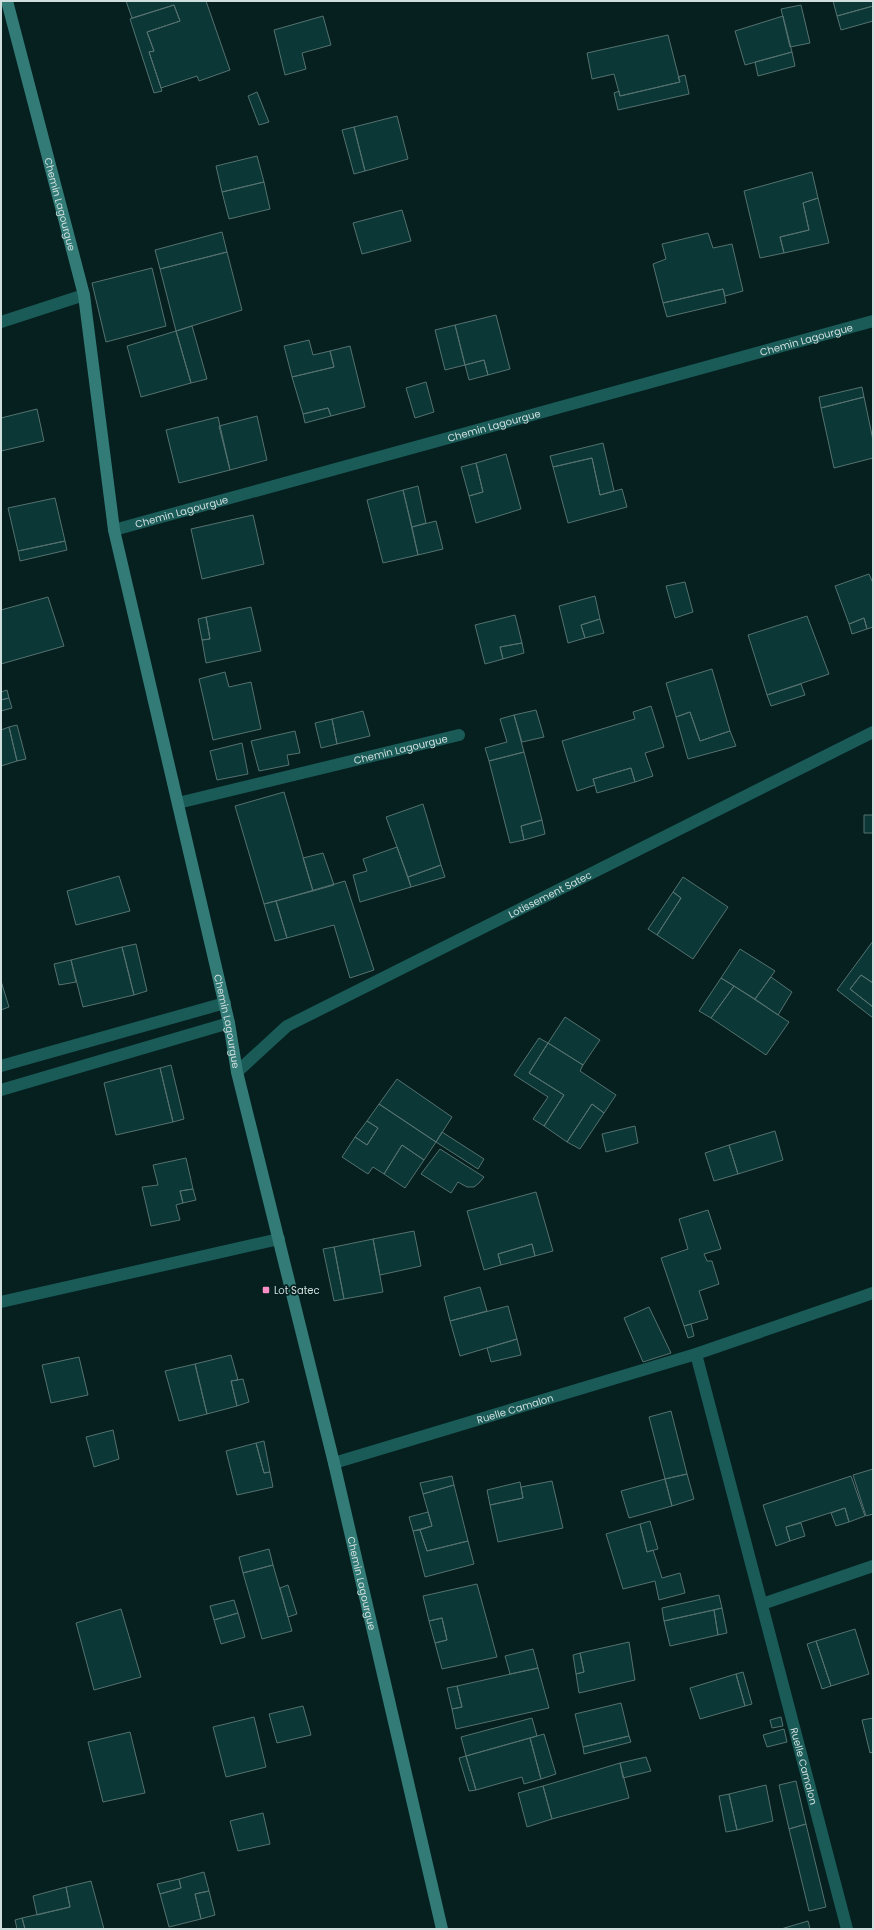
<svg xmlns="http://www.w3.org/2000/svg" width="874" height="1930" font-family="Poppins,sans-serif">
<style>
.building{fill:#0b3836;stroke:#55716f}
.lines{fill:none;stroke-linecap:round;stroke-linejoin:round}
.lane{stroke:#1a5b58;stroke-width:12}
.street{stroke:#1a5b58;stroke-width:12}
.secondary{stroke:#327b77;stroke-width:12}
.poi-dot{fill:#fb8fc5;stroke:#05201f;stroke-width:1.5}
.labels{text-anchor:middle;stroke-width:3.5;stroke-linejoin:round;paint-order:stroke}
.street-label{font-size:10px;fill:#d0dfde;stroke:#05201f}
.poi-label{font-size:10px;fill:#d0dfde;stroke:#05201f;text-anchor:start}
</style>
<rect width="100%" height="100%" fill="#05201f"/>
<path class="building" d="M126 1H206L230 70 199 81 197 76 161 88 149 52 154 51 147 32 180 21 174 5 132 18Z
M833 1H873V6L837 16Z
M174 5 180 21 147 32 154 51 149 52 162 91 154 93 130 19Z
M801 5 810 43 790 47 781 9Z
M873 6V21L841 30 837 16Z
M323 16 331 45 302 53 306 69 285 75 274 30Z
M783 16 792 52 745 65 735 31Z
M668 35 680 82 620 96 614 74 592 79 587 53Z
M792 52 795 66 758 76 755 62Z
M685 75 689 94 618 110 614 93 619 91 620 96 680 82 678 77Z
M257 92 269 122 259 125 248 96Z
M397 116 408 159 365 171 354 127Z
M354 127 365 171 354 174 342 130Z
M257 156 264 182 222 192 216 166Z
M812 172 818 198 803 203 809 230 780 237 784 253 760 258 744 191Z
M264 182 270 209 229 219 222 192Z
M818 198 829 243 784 253 780 237 809 230 803 203Z
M402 210 411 241 362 254 353 223Z
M222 232 227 252 160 269 155 250Z
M708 233 713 248 732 244 743 291 725 296 723 289 663 303 653 264 666 259 662 244Z
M227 252 242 310 176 331 160 269Z
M152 268 166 326 106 342 92 283Z
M723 289 726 303 667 317 663 303Z
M496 315 510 369 488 375 484 360 465 365 455 325Z
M455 325 465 365 445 370 435 330Z
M192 326 207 379 191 383 176 331Z
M176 331 191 383 141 397 127 346Z
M309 340 313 355 330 351 334 367 292 377 284 346Z
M350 346 365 407 331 416 328 408 303 414 292 377 334 367 330 351Z
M484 360 488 375 469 380 465 365Z
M426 382 434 412 415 418 406 388Z
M862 387 864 397 821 408 819 397Z
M864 397 873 440V458L834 468 821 408Z
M328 408 331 416 305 423 303 414Z
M37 409 44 441 1 451V418Z
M257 416 267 460 230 470 219 426Z
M218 417 230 470 179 483 166 430Z
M603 443 614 491 600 495 592 458 553 467 550 456Z
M506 454 521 509 476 523 469 496 483 492 476 463Z
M592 458 600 495 622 489 627 507 568 523 553 467Z
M476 463 483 492 469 496 461 467Z
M418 486 426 523 412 527 403 490Z
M403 490 418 555 383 563 367 500Z
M55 498 65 541 18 551 8 508Z
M253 515 264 564 202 579 191 529Z
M436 521 443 549 418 555 412 527Z
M65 541 67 550 20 561 18 551Z
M869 574 873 583V627L867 629 864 618 849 624 835 586Z
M685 582 693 612 675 618 666 586Z
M595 596 600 619 581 625 585 638 568 643 559 606Z
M48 597 64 646 1 664V610Z
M251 607 261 651 206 663 202 640 210 639 206 617Z
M515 615 522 643 500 647 503 659 485 664 475 625Z
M807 616 829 674 767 695 748 635Z
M206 617 210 639 202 640 198 619Z
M864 618 867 629 852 634 849 624Z
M600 619 604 633 585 638 581 625Z
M522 643 524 653 503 659 500 647Z
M712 669 730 731 700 741 690 712 676 717 666 683Z
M225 672 229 687 251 682 261 729 213 740 199 679Z
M801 684 805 695 771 706 767 695Z
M7 690 9 698 1 700V692Z
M9 698 12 708 1 711V700Z
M651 706 664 747 645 753 653 776 635 782 631 768 593 779 595 785 577 791 562 741 635 719 633 712Z
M536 710 544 737 522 742 514 715Z
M363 711 370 736 337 744 332 719Z
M690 712 700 741 730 731 736 746 688 759 676 717Z
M514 715 524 752 489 761 485 748 507 742 500 719Z
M332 719 337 744 321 748 315 723Z
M17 725 26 759 17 761 9 727Z
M9 727 17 761 1 766V730Z
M295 731 300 753 287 755 289 765 259 771 251 741Z
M242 743 248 774 217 780 210 751Z
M524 752 542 820 521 826 524 840 510 843 489 761Z
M631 768 635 782 597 793 593 779Z
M284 792 313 891 264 904 235 806Z
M423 804 441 865 408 877 386 817Z
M864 815H873V833H864Z
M542 820 545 834 524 840 521 826Z
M397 847 411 887 360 902 353 875 367 871 363 859Z
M323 853 334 885 313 891 303 858Z
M441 865 445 877 411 887 408 877Z
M119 876 130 911 76 925 67 891Z
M683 877 728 907 693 959 657 935 681 898 673 892Z
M345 881 374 970 350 978 334 925 287 938 276 901Z
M673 892 681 898 657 935 648 929Z
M276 901 287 938 275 941 264 904Z
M873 941V983L861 975 850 989 873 1007V1018L837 990Z
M136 944 147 991 134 995 122 947Z
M122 947 134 995 83 1007 71 960Z
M740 949 775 971 755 999 721 978Z
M71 960 76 982 59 985 54 964Z
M861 975 873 983V1007L850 989Z
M771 977 792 992 778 1015 755 999Z
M721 978 734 986 711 1018 699 1011Z
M1 981 9 1007 1 1010Z
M734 986 789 1022 766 1055 711 1018Z
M565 1017 600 1040 583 1065 548 1043Z
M539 1038 548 1043 529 1073 564 1095 544 1126 533 1119 548 1097 514 1075Z
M548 1043 583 1065 580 1071 616 1095 604 1113 592 1104 567 1142 544 1126 564 1095 529 1073Z
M171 1065 184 1119 173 1122 160 1068Z
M160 1068 173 1122 116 1135 104 1083Z
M397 1079 452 1117 436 1142 379 1104Z
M379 1104 436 1142 424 1160 402 1145 384 1174 373 1167 368 1174 342 1157 355 1137 367 1145 378 1128 367 1121Z
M592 1104 604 1113 580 1149 567 1142Z
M367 1121 378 1128 367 1145 355 1137Z
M635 1126 638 1143 606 1152 602 1134Z
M775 1131 783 1160 738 1174 729 1145Z
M442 1132 484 1159 478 1169 436 1142Z
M402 1145 424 1160 405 1188 384 1174Z
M729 1145 738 1174 714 1181 705 1153Z
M440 1149 484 1177 479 1183 474 1187H467L458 1182 451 1193 421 1174Z
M186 1158 193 1189 180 1191 183 1203 176 1205 180 1220 151 1226 142 1187 158 1185 153 1165Z
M193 1189 196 1200 183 1203 180 1191Z
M536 1192 553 1251 535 1256 532 1244 498 1254 501 1265 484 1270 467 1211Z
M708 1210 721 1249 704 1254 707 1261H712L719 1284 699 1291 708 1319 684 1326 661 1258 688 1249 679 1219Z
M414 1231 421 1266 380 1275 373 1239Z
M373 1239 383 1292 344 1299 334 1247Z
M532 1244 535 1256 501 1265 498 1254Z
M334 1247 344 1299 334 1301 323 1249Z
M480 1287 487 1311 450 1321 444 1297Z
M508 1306 517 1339 460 1356 450 1321Z
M649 1307 671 1353 643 1362 624 1318Z
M691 1324 694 1336 688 1338 684 1326Z
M517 1339 521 1355 491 1362 487 1348Z
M231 1355 238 1380 231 1381 237 1406 207 1414 195 1364Z
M79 1357 88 1395 51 1403 42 1365Z
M195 1364 207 1414 179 1421 165 1371Z
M243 1379 249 1402 237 1406 231 1381Z
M671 1411 687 1474 665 1479 649 1417Z
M113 1430 119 1459 94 1467 86 1437Z
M264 1441 270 1472 264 1473 256 1443Z
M256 1443 264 1473 270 1472 273 1487 237 1495 226 1451Z
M873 1469V1514L866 1516 853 1475Z
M687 1474 694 1499 672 1506 665 1479Z
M452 1476 454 1485 423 1494 420 1483Z
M851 1476 865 1516 849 1522 845 1508 786 1527 790 1541 776 1546 763 1505Z
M665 1479 672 1506 629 1518 621 1491Z
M552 1481 563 1528 498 1542 490 1505 523 1498 521 1487Z
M520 1482 523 1498 490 1505 487 1490Z
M454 1485 468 1541 427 1551 420 1530 432 1526 423 1494Z
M845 1508 849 1522 836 1526 831 1513Z
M428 1512 432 1526 413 1531 409 1517Z
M650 1521 658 1549 647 1552 640 1524Z
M801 1523 805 1536 790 1541 786 1527Z
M640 1524 647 1552 653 1550 662 1578 680 1573 685 1593 659 1600 655 1581 623 1589 606 1534Z
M420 1530 427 1551 468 1541 474 1564 425 1577 413 1531Z
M269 1549 273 1565 243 1573 239 1557Z
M273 1565 292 1631 262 1639 243 1573Z
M477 1584 497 1657 442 1669 435 1643 447 1640 442 1618 429 1621 423 1596Z
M288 1585 297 1614 288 1617 280 1588Z
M719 1595 722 1608 664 1621 662 1608Z
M234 1600 238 1613 214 1620 210 1606Z
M722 1608 727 1633 718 1635 714 1610Z
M121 1609 141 1677 94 1690 76 1623Z
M714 1610 718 1635 670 1646 664 1621Z
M238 1613 245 1637 221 1644 214 1620Z
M442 1618 447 1640 435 1643 429 1621Z
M855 1629 869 1674 831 1686 816 1641Z
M816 1641 831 1686 822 1689 807 1644Z
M629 1642 635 1680 579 1693 576 1674 584 1672 580 1653Z
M533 1649 538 1668 510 1674 505 1656Z
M580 1653 584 1672 576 1674 573 1655Z
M538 1668 549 1708 456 1729 452 1709 462 1707 457 1686Z
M743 1672 752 1704 745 1706 736 1674Z
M736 1674 745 1706 700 1719 690 1688Z
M457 1686 462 1707 452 1709 447 1688Z
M621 1703 629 1736 583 1747 575 1714Z
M303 1706 311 1735 277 1743 269 1714Z
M254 1717 266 1767 226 1777 213 1727Z
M781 1717 783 1726 772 1728 770 1720Z
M532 1718 537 1736 466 1756 461 1737Z
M873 1718V1752L870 1753 862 1720Z
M784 1729 787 1742 767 1747 763 1735Z
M130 1732 145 1793 103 1802 88 1742Z
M544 1734 556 1774 541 1779 530 1738Z
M629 1736 631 1742 584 1754 583 1747Z
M530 1738 541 1779 524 1784 522 1777 476 1790 466 1756Z
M466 1756 476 1790 469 1791 459 1758Z
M646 1757 651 1771 623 1778 620 1763Z
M620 1763 629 1798 552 1819 543 1786Z
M796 1781 806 1824 789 1829 779 1785Z
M766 1785 773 1821 737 1830 729 1794Z
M543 1786 552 1819 527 1827 518 1793Z
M729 1794 737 1830 726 1832 719 1796Z
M263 1813 270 1844 238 1851 230 1821Z
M806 1824 826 1907 809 1911 789 1829Z
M204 1872 209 1891 195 1894 201 1919 169 1927 160 1894 181 1888 179 1879Z
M179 1879 181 1888 160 1894 157 1884Z
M91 1881 104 1929H25L22 1918 70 1907 66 1887Z
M66 1887 70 1907 37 1915 33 1896Z
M209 1891 215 1915 201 1919 195 1894Z
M22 1918 25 1929H17L15 1920Z
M808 1921 810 1929H781Z"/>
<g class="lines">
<g class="lane">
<path id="s1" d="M178 803 459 735"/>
<path d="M1 1090 229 1023"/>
</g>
<g class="street">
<path d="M1 322 84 295"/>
<path id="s2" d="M114 530 873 321"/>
<path d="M1 1066 225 1003"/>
<path id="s3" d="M237 1072 287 1026 873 732"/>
<path d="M1 1302 279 1239"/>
<path id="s4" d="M696 1354 847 1929"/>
<path id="s5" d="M334 1463 696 1354 873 1293"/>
<path d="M762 1604 873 1566"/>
</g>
<path class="secondary" id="s6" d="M7 1 84 295 114 530 229 1023 237 1072 334 1463 442 1929"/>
</g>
<rect class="poi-dot" x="262" y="1286" width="8" height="8" rx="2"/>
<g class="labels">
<g class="street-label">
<text dy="4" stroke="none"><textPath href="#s6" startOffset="210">Chemin Lagourgue</textPath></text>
<text dy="4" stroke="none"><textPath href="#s2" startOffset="718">Chemin Lagourgue</textPath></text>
<text dy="4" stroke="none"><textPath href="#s2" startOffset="394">Chemin Lagourgue</textPath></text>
<text dy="4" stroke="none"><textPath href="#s2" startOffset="70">Chemin Lagourgue</textPath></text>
<text dy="4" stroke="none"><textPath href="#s1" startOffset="229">Chemin Lagourgue</textPath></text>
<text dy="4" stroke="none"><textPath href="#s3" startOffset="362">Lotissement Satec</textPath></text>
<text dy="4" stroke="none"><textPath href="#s6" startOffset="1045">Chemin Lagourgue</textPath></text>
<text dy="4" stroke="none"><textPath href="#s5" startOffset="189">Ruelle Camalon</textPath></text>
<text dy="4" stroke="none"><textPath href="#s6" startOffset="1623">Chemin Lagourgue</textPath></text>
<text dy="4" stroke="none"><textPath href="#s4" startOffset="426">Ruelle Camalon</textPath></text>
</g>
<g class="poi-label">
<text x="274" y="1294">Lot Satec</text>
</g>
</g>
<rect width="874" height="1930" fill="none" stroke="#d0dfde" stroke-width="4"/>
</svg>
